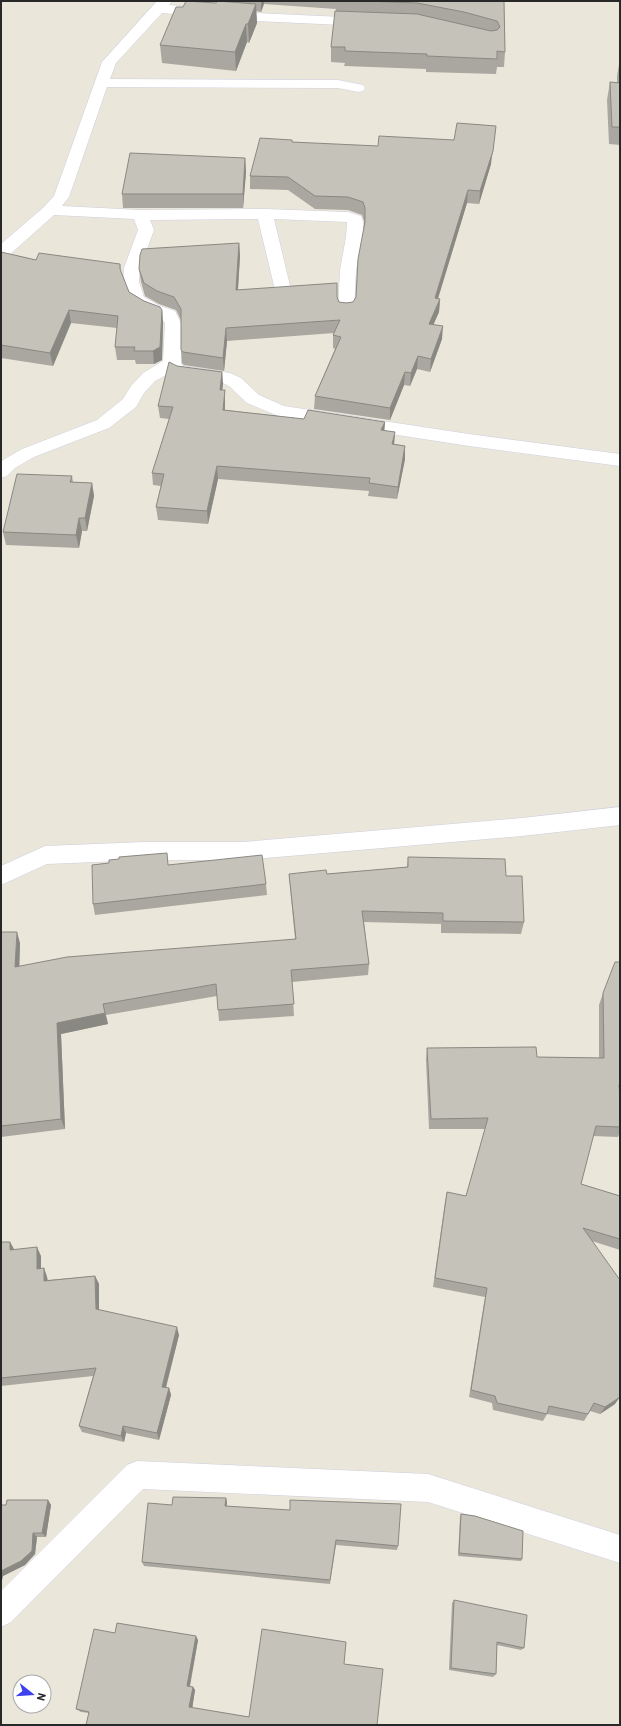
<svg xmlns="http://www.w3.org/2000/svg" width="621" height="1726" font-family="Barlow,sans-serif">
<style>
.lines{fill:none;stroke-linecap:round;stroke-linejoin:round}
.street-casing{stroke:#cfcfe1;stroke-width:1}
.street{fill:#fff;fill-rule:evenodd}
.wall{fill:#a9a79f}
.shaded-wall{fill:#8a8882}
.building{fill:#c5c2b9;stroke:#8a8882}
</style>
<rect width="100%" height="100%" fill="#eae6da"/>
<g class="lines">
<g class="street-casing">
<path id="street" d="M157 1H172L169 5 256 13 364 18 369 19 371 22 369 25 364 26 256 21 162 13 116 63 110 79 338 80 363 85 365 88 363 91 358 92 338 88 107 87 69 197 62 206 140 210 265 209 348 212 361 216C368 227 357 258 356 272 355 284 355 297 354 310L352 314 346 315 340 314 338 310 340 270 346 237 347 222 274 219 292 294 290 298 284 299 278 298 276 294 258 219 150 220 154 230 140 268 139 282 144 297 158 305 175 311 181 323V363L183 366 230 373 241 378 259 395 284 406 469 434 620 454V466L469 446 281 417 247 403 229 386 221 382 178 377 172 375 170 373 155 381 144 393 136 407 109 428 34 457 15 468 7 476 1 478V461L3 460 22 449 97 420 123 399 131 386 143 373 163 361 165 323 162 319 146 313 131 304 123 282 124 268 138 230 134 219 54 215 7 257 1 258V244L44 207 54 196 102 62Z
M620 807V825L522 836 243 860H145L47 864 1 885V866L45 846 145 842H243L522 818Z
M137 1461 428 1474 620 1535V1563L428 1502 143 1489 11 1622 1 1627V1591L127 1465Z"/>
</g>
<use href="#street" class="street"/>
</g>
<path class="wall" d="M221 1H504L505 52 504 67H497L496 74 426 72V69L344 66 345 63 331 62V47L336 9 264 4 261 12 256 11 257 23 249 43 247 42 236 71 162 63 160 45 183 7 216 3Z
M620 59V145L609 144 607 100 610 82 617 83V76Z
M292 142 491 164 479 204 467 203 438 299H440L439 312 433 325 442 339 430 372 417 369 410 386 404 385 390 420 314 409 315 396 335 349 333 348V335L334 333 227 341 224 371 184 365 182 363 181 350V320L176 310 159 304 145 296 141 282 139 269 239 243 240 256 238 290 337 298 339 302 346 303 353 302 356 297 364 224V221L362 215 348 210 315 209 288 190 250 189V176Z
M245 158 246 172 243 208H123L122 194Z
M1 252 36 260 120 264 121 273 129 292 144 301 162 310 163 323 162 360 154 364H136L135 360H117L115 347 117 328 71 323 53 366 1 358Z
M177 366 222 372 223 384 222 390 225 403V410L304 419 385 422 384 431 395 432 394 444 405 446V459L397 499 368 496 369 491 218 479 208 524 158 520 156 507 161 486 153 485 152 473 169 419 160 418 158 406Z
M72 476 73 482 92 483 94 496 87 531H82L79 548 6 545 3 532Z
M408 857 506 876 524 922 521 934 441 933V924L364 922 369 964 368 975 292 982 294 1016 219 1021 217 996 106 1015 108 1024 61 1034 65 1129 1 1137V932L20 943 19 967 295 939 290 886 289 874H327L407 867Z
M169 865 266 884 267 895 95 915 93 904Z
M620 962V1132L618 1137 593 1136 581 1184 620 1196V1250L592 1241 615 1404 600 1414 590 1411 584 1421 547 1414 543 1421 493 1410 492 1403 469 1397 485 1297 433 1287 445 1202 447 1192 466 1196 485 1129H429L426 1059 427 1048 537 1057 599 1058V1005L603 993Z
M1 1242H10L14 1249 41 1256V1269L44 1268 48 1280 95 1276 99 1284V1310L179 1335 166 1388H169L171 1395 159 1440 126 1433 124 1442 82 1432 79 1426 93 1376 1 1386Z
M226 1498 227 1503V1506L398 1546 397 1550 336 1545 330 1584 144 1566 142 1562 172 1505Z
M48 1500 51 1505 46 1537H37L35 1554 25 1565 3 1576 6 1505Z
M461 1514 522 1559 521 1561 458 1556 460 1517Z
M454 1600 524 1648 521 1650 497 1645 496 1674 493 1677 449 1670 452 1603Z
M115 1633 198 1640 190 1687H193L195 1690 192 1708 249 1717 344 1664 377 1725 89 1713 81 1712 76 1709Z"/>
<path class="shaded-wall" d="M261 1H264V4L261 12Z
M256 4 257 23 249 43 248 24Z
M246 24 247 42 236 71 235 52Z
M496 126 491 164 479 204 480 191Z
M245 158 246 172 243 208V194Z
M468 190 467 203 434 311 435 298Z
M239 243 240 256 237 303 236 290Z
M440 299 439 312 428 337 429 324Z
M69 310 71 323 53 366 50 353Z
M162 310 163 323 162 360 154 364 153 351Z
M443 326 442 339 430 372 431 359Z
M226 328 227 341 224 371 223 358Z
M418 356 417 369 410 386 411 373Z
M222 372 223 384 221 403 220 390Z
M405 372 404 385 390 420V408Z
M225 390V403L224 423 223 410Z
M385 422 384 434 381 430Z
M395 432 394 445 392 444Z
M405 446V459L397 499 398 487Z
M217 466 218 479 208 524 207 511Z
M92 483 94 496 87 531 85 518Z
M79 518 82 531 79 548 76 535Z
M17 932 20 943 19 979 15 967Z
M103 1004 108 1024 61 1034 65 1129 61 1119 57 1023Z
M10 1242 15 1251 10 1250Z
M37 1247 41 1256V1277L37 1269Z
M44 1268 47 1277 48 1289 44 1281Z
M95 1276 99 1284V1317L96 1309Z
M177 1327 179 1335 164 1394 162 1387Z
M169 1388 171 1395 159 1440 157 1433Z
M620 1397 615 1404 600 1414 605 1407Z
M123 1426 126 1433 124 1442 121 1436Z
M226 1498 227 1503 226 1510 225 1506Z
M48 1500 51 1505 46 1537 42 1533Z
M33 1533 37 1537 35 1554 25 1565 3 1576 1 1585V1571Z
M196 1636 198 1640 189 1689 187 1686Z
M193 1687 195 1690 192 1710 189 1707Z"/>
<path class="building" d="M186 1 216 3 217 1 256 4 248 24H246L235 52 160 45 176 7H183Z
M365 1H504L505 52 497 51V59L427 56V54L345 51V47H331L335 11 417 14 491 31 497 30 500 27 497 21 464 12 417 3Z
M610 82 620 83V127H612Z
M457 123 496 126 493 151 480 191 468 190 435 298 440 299 429 324 443 326 431 359 418 356 411 373 405 372 390 408 315 396 341 337 333 335 340 320 226 328 223 358 183 352 181 350V309L174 297 157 291 144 283 139 269 140 255 142 249 239 243 236 290 337 283V297L339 302 346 303 353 302 356 297 358 259 365 222V208L363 202 348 197 315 196 288 177 250 176 260 138 292 140V142L378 146 379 136 454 140Z
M130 153 245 158 243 194H122Z
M1 252 36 260 39 253 120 264V269L129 292 144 301 160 307 162 310 160 347 153 351H134L135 347H115L118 316 69 310 50 353 1 345Z
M169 362 177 366 222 372 220 390H225L223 410 304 419 308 410 385 422 381 430 395 432 392 444 405 446 398 487 369 483 370 478 217 466 207 511 156 507 164 474 152 473 173 407 158 406Z
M17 474 72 476 70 482 92 483 85 518H79L76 535 3 532Z
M167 853 168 865 262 855 266 884 93 904 92 865 109 863V860L119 859V857Z
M408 857 505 859 506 876H522L524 922 443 921V913L362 911 369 964 291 970 294 1004 218 1010 216 984 103 1004 105 1013 57 1023 61 1119 1 1126V932H17L15 967 67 957 296 939 289 874 326 870 327 874 408 867Z
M615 962H620V1085H619L620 1096V1127L596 1126 581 1184 620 1196V1239L583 1228 620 1280V1397L605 1407 594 1403 588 1414 549 1406 547 1414 497 1403 495 1396 471 1390 487 1288 435 1278 447 1192 466 1196 488 1118 431 1119 427 1048 536 1047 537 1057 604 1058 603 993Z
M1 1242H10V1250L37 1247V1269L44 1268V1281L95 1276 96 1309 177 1327 162 1387 169 1388 157 1433 123 1426 121 1436 79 1426 96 1368 1 1378Z
M173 1497 226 1498 225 1506 290 1510V1500L401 1504 398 1546 336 1540 330 1580 142 1562 148 1503 172 1505Z
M7 1500H48L42 1533H33L32 1551 21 1561 1 1571V1505H6Z
M461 1514 475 1516 523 1531 522 1559 459 1553Z
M454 1600 527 1615 524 1648 497 1642 496 1674 451 1668Z
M117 1623 196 1636 187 1686 193 1687 189 1707 249 1717 262 1629 346 1642 344 1664 383 1669 377 1725H86L89 1712 76 1709 94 1629 115 1633Z"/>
<rect width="621" height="1726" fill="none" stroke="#282828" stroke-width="4"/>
<g transform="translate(32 1694) rotate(107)"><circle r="19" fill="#ffffff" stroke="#a9a9a9"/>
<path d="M0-3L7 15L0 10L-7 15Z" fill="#3e40f3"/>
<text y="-6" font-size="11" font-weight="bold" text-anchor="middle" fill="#282828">N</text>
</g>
</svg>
